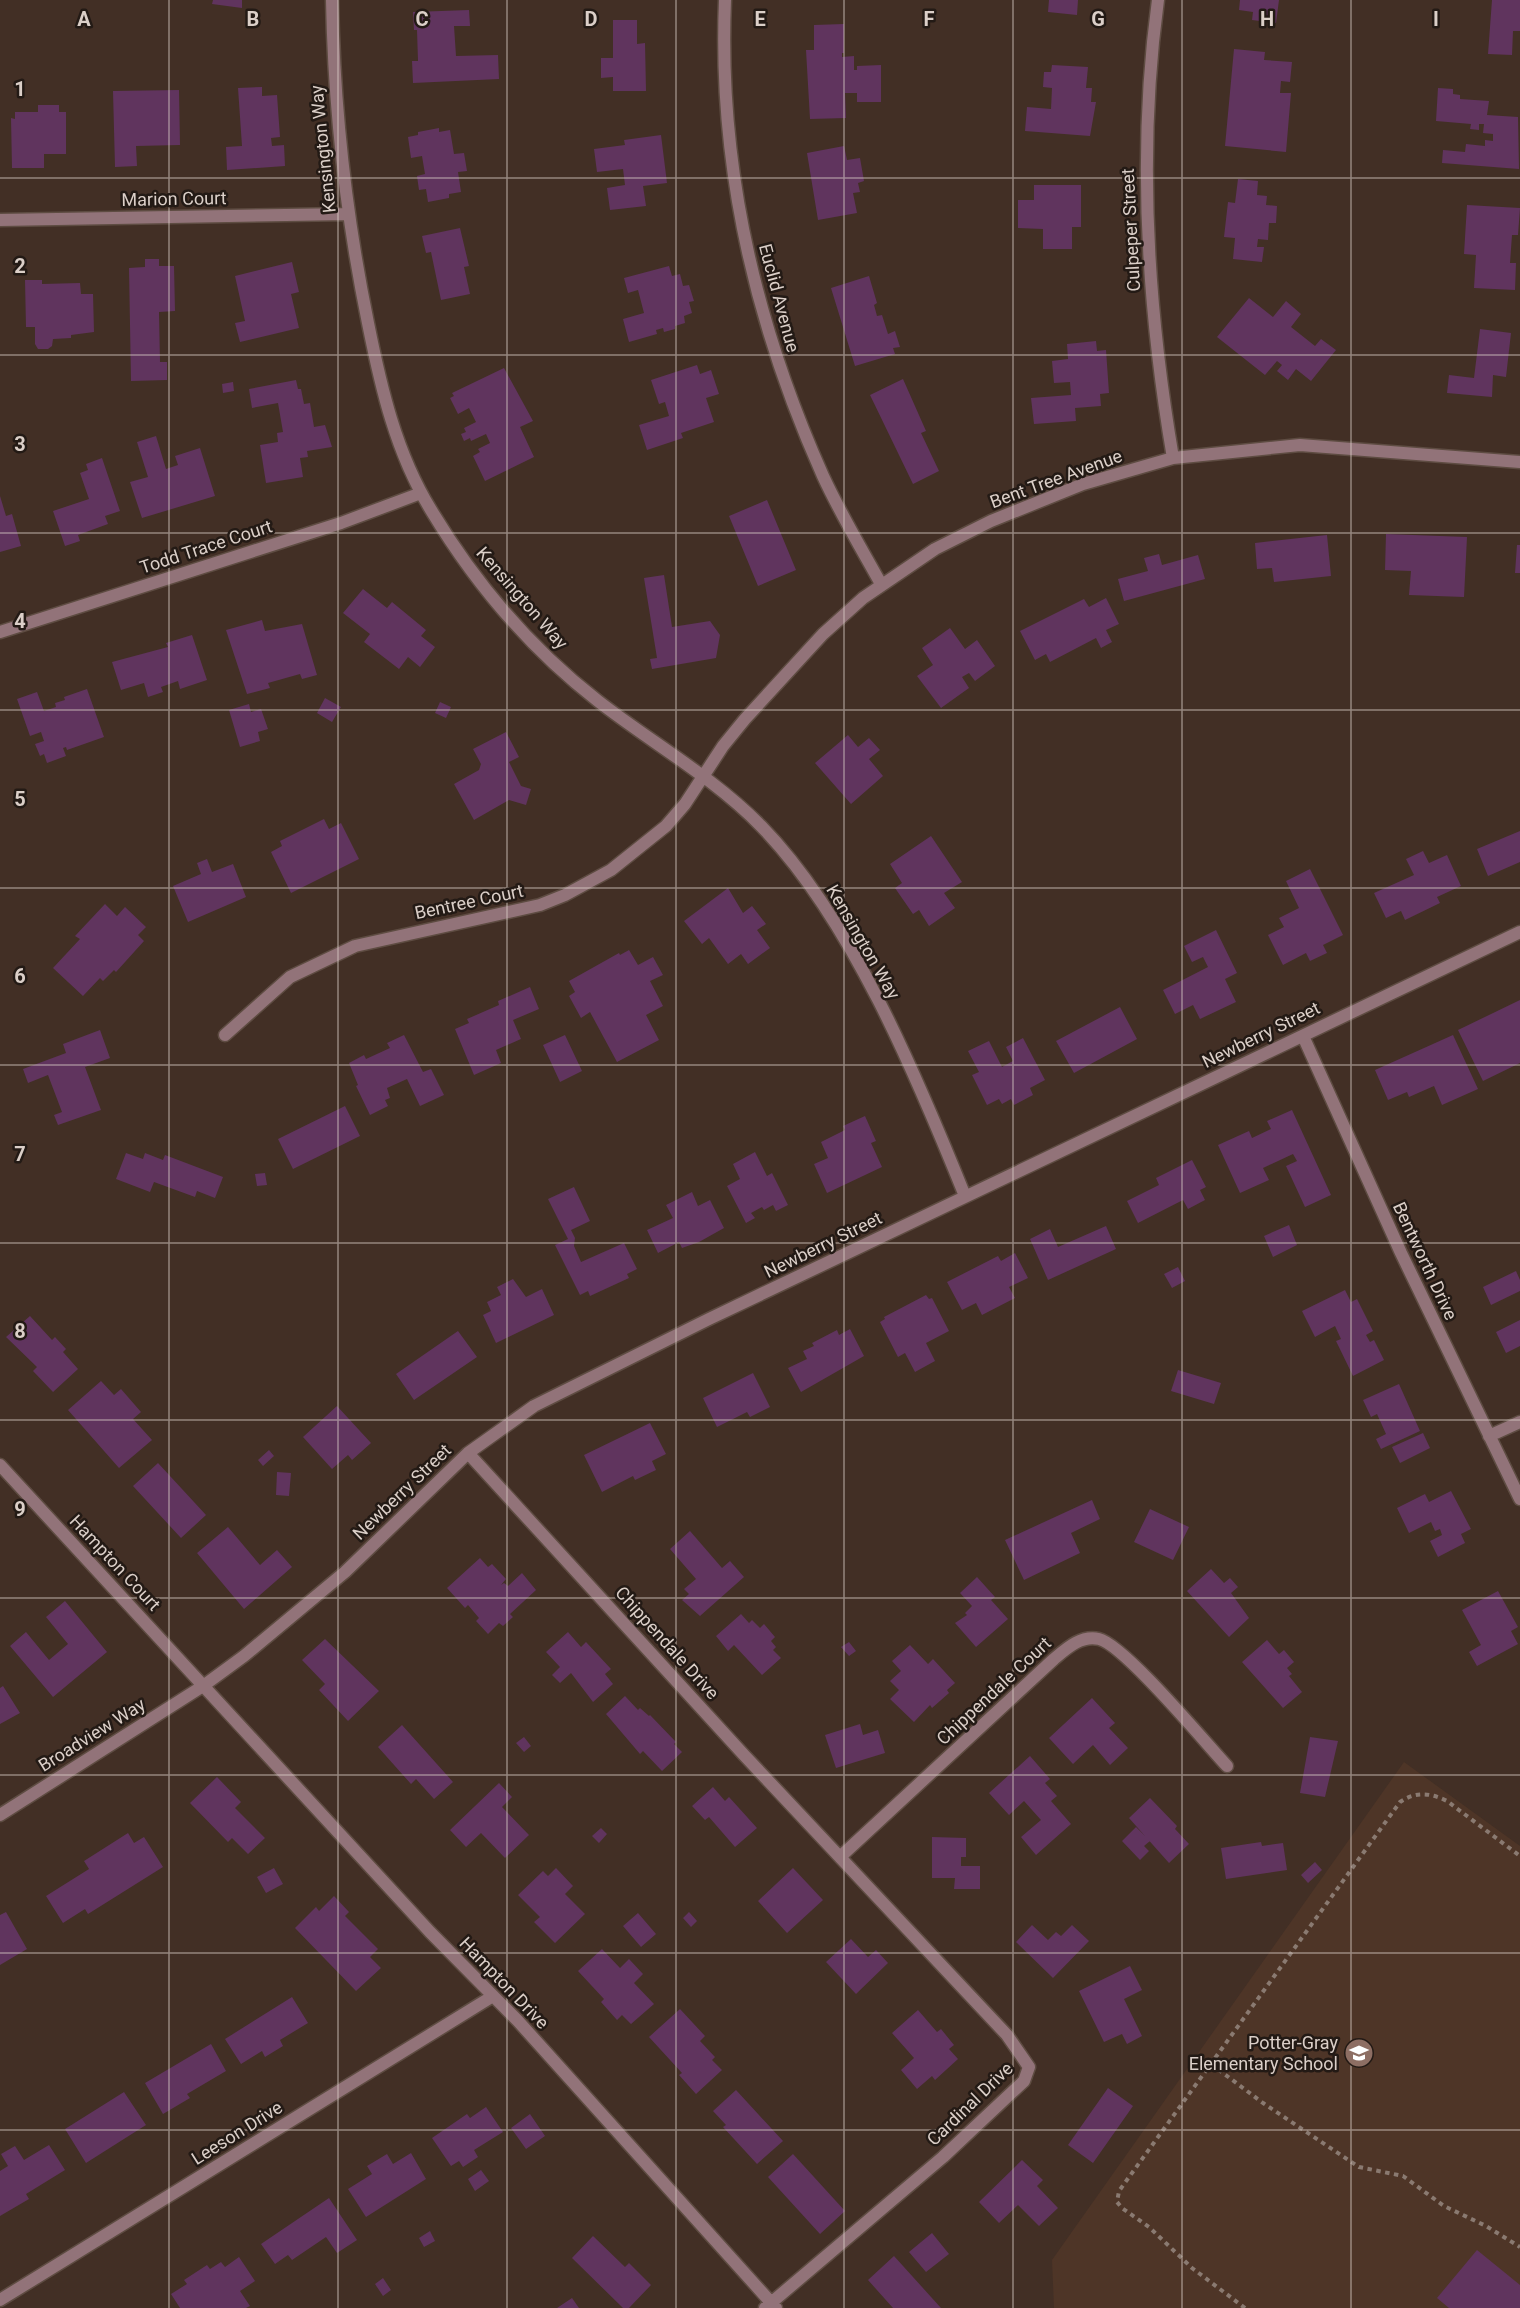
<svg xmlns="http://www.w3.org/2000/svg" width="1520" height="2308" font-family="Roboto,sans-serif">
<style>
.built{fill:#4e3527}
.building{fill:#60345e}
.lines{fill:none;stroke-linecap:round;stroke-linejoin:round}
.minor-casing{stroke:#5e4c42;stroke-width:15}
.path{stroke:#8a7a71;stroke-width:4;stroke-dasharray:4.5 4.5;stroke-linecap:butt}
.minor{stroke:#927379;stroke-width:12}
.grid{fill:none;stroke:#dbcfc8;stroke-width:1.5;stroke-opacity:0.55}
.labels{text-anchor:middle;stroke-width:5;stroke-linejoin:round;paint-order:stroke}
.street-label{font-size:18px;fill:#dbcfc8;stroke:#231a15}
.poi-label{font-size:18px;fill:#dbcfc8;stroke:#231a15;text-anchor:end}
.grid-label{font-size:20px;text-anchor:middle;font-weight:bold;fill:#dbcfc8;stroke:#231a15;stroke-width:5;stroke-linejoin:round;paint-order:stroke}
</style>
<rect width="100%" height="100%" fill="#422f25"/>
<path class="built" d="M1404 1762 1520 1846V2308H1054L1052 2260Z"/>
<path class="building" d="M213 0H242V8L212 4Z
M1049 0H1078L1077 15 1048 12Z
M1240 0H1279L1276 23 1252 20 1253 12 1239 10Z
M1492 0H1520V31H1513L1512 55 1488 54Z
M469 10 470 26H454L456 56 498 55 499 79 413 83 412 61H418L417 30H414L413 12Z
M613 20H637V44L645 43 646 91H613V77L601 78V58H613Z
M844 24V53H842V57L854 56V70H857V66L881 65V102H857V93H845L846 118 810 119 806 50H814V25Z
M1234 49 1265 52 1264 60 1292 62 1290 82 1281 81 1280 93H1291L1286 152 1225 146Z
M1052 65 1088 67 1086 88H1092L1091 102H1096L1090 136 1025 131 1027 107 1051 109 1052 88 1043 87 1044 72H1051Z
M262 87V96L277 95 280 137 271 138 272 146 284 145 285 166 227 170 226 147 242 146 238 88Z
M1438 88 1453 89V94L1460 95V99L1489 101 1487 115 1518 117 1519 169 1442 163 1443 150 1465 152 1466 144 1485 146V140L1493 141V134L1483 133 1484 124H1479V130L1470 129 1471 124 1436 121Z
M179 90 180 145 136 146 137 166 115 167 113 91Z
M38 105H59V112H66V154H44V168H12L11 118 15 119V112H38Z
M439 128V132L450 130 454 154 464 153 467 171 458 172 461 192 449 194V198L428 202 426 189 419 190 417 176 425 174 422 156 411 158 408 137 418 135V132Z
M661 135 667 183 643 186 646 206 610 210 607 188 625 185 623 169 597 172 594 149 625 145 624 140Z
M844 146 847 160 860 158 864 181 858 183 860 192 853 193 857 213 818 220 807 153Z
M1238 179 1258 181 1257 195 1267 196 1266 205 1277 206 1276 223H1269L1268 240 1258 239 1257 247H1264L1262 262 1233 259 1235 238 1224 237 1228 202 1235 203Z
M1034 185H1081V227H1072V249H1043V229L1018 228V200H1034Z
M1467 205 1520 208 1518 235H1512L1510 263H1516L1515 290 1474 288 1476 255 1464 254Z
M460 228 469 266 464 267 470 294 441 300 431 252 426 253 422 236Z
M145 259H159V266H174L175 311 159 312 160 362H167V380L131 381 129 268 145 267Z
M292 262 299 292 291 294 299 328 240 342 235 323 245 321 235 276Z
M669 266 672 276 680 274 683 286 689 285 694 301 689 302 692 313 684 316 685 323 675 326V329L664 332 663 328 656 330 657 334 629 342 623 319 644 313 638 290 628 293 624 278Z
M869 276 877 303 874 305 877 316 882 315 888 334 895 331 900 347 893 348 895 354 855 366 831 288Z
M25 280H42V284L80 283 81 294H93L94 332 71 335V338L53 339 52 346 48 349H38L35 344V327H26Z
M1249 298 1273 317 1286 301 1301 314 1291 327 1315 346 1321 339 1336 350 1311 381 1296 369 1288 380 1277 371 1282 365 1277 361 1265 375 1217 337Z
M1480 329 1511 333 1506 377 1493 375 1492 397 1447 393 1449 375 1474 378Z
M1096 341 1097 351 1106 350 1109 393 1100 394 1101 406 1075 408 1076 421 1034 424 1031 398 1071 395 1070 382 1054 383 1052 361 1068 359 1067 344Z
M697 365 700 374 711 370 719 394 706 398 714 422 681 433 683 438 647 450 639 425 669 416 665 402 659 404 651 380Z
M504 368 533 421 520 427 534 457 485 481 473 456 480 452 478 449 490 443 486 434 471 441 470 438 464 441 461 434 466 432 464 428 476 422 469 408 458 414 450 398 454 396 452 393Z
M903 379 926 431 921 433 939 471 913 484 870 395Z
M296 380 298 389H301L304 404 310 403 314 427 325 425 332 447 307 451 308 457 300 458 303 477 266 483 260 445 278 442 277 433 283 432 278 403 252 408 249 389Z
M233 382 234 391 223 393 222 384Z
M156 436 166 469 178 465 175 456 200 448 215 496 142 518 130 482 148 477 137 442Z
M102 458 120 511 105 516 108 524 78 535 80 541 65 546 53 511 89 499 80 473 88 470 86 464Z
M0 496 6 516 12 514 21 546 0 552Z
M767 500 796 570 758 586 729 516Z
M1386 534 1467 537 1464 597 1409 595 1411 571 1385 570Z
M1327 535 1331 576 1274 582 1272 568 1257 569 1255 543Z
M1517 545H1520V573H1515Z
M1159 554 1162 565 1198 555 1205 579 1124 601 1118 579 1148 571 1144 558Z
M664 575 672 627 710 621 720 635 716 658 652 669 650 659 657 658 644 578Z
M363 589 387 608 392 602 426 630 421 636 435 647 420 667 408 657 399 669 364 642 370 634 343 613Z
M1106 598 1119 624 1106 630 1112 642 1101 648 1096 638 1050 662 1046 654 1035 660 1020 631 1084 599 1089 607Z
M262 620 265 631 302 624 317 675 302 679 300 674 268 683 270 688 247 694 226 630Z
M950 628 965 649 977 640 995 666 975 681 969 673 962 677 969 688 941 708 917 676 933 665 922 648Z
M192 635 207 680 180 689 178 681 161 687 163 692 148 697 144 683 121 690 112 662 168 647 166 643Z
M87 689 104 737 67 750 66 747 63 748 66 756 47 763 44 754 40 756 35 744 44 741 41 732 30 736 17 699 37 692 44 711 56 707 55 703 65 700 64 697Z
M325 698 341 707 332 722 317 713Z
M440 702 451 707 446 718 435 713Z
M249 704 251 712 261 709 268 729 258 732 260 741 240 747 229 710Z
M506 732 519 757 509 762 521 786 531 789 526 805 509 800 474 820 454 784 479 770 481 764 473 749Z
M848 735 858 747 869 738 880 750 869 759 883 776 851 804 815 763Z
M324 819 329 829 341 823 359 859 291 893 271 852 282 846 280 841Z
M1520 831V862L1488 876 1477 849Z
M931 836 962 882 944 893 955 908 929 926 919 910 913 914 895 888 902 883 890 864Z
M1423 851 1429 863 1447 855 1461 886 1437 897 1440 903 1405 920 1401 911 1386 918 1374 893 1414 875 1406 859Z
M207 859 212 872 233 864 246 897 188 922 173 886 201 874 197 863Z
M1310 869 1343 935 1323 945 1327 953 1310 961 1306 953 1283 965 1268 935 1284 927 1279 918 1299 908 1286 881Z
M728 888 743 913 752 906 766 924 757 930 770 948 748 964 741 954 728 964 709 938 702 944 684 921Z
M105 904 117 916 125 907 146 927 138 935 144 941 116 972 114 970 103 981 100 978 83 996 53 968 80 939 75 936Z
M1216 930 1237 973 1225 979 1236 1002 1200 1019 1193 1005 1175 1014 1163 990 1208 967 1203 957 1192 962 1184 946Z
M629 950 638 965 653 957 663 975 650 981 663 1006 646 1015 659 1040 617 1062 590 1012 581 1018 569 996 575 992 569 981 619 953 620 955Z
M530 987 539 1009 513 1020 521 1039 496 1050 501 1063 474 1075 455 1029 469 1023 467 1019 499 1005 498 1001Z
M1520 1000V1063L1483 1081 1458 1030Z
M1120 1007 1137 1039 1074 1073 1056 1041Z
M100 1030 110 1058 85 1067 101 1110 58 1125 54 1115 62 1112 48 1075 28 1083 23 1069 66 1053 63 1044Z
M404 1035 423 1072 431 1069 444 1095 420 1106 407 1079 387 1088 390 1098 385 1100 388 1106 370 1115 356 1086 358 1085 349 1063 364 1055 366 1059 390 1048 387 1043Z
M565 1035 582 1071 560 1082 543 1045Z
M1453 1035 1478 1089 1442 1105 1434 1086 1409 1097 1407 1092 1388 1100 1375 1070Z
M1023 1038 1045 1080 1030 1088 1033 1095 1014 1105 1011 1099 1002 1104 999 1099 987 1105 972 1075 979 1072 968 1051 989 1041 1002 1067 1013 1061 1006 1047Z
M345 1106 360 1136 293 1169 278 1139Z
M1292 1110 1331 1195 1305 1207 1286 1166 1297 1161 1293 1154 1263 1168 1269 1180 1240 1193 1218 1145 1249 1131 1252 1138 1271 1129 1267 1121Z
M865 1116 876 1141 871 1143 882 1167 827 1193 814 1164 828 1158 821 1142 845 1130 843 1126Z
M755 1152 767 1176 772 1173 788 1205 776 1211 773 1205 764 1210 762 1207 751 1213 755 1218 746 1223 727 1186 740 1179 733 1164Z
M126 1153 143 1159 145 1153 163 1160 165 1155 223 1177 215 1198 197 1191 195 1197 154 1182 150 1192 116 1179Z
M1192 1160 1206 1187 1200 1190 1205 1200 1188 1209 1183 1200 1138 1223 1127 1201 1159 1185 1156 1178Z
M265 1173 267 1185 257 1186 255 1174Z
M574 1187 590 1221 571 1230 575 1238 574 1246 581 1262 624 1243 637 1269 627 1274 629 1278 590 1296 588 1291 580 1295 555 1245 568 1239 548 1199Z
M692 1192 698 1206 710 1200 724 1228 699 1242 682 1248 679 1242 658 1253 647 1230 673 1218 666 1205Z
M1289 1225 1297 1245 1273 1257 1264 1236Z
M1106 1226 1116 1249 1048 1280 1030 1239 1050 1229 1058 1247Z
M1015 1253 1028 1278 1009 1287 1015 1298 982 1315 976 1303 962 1310 947 1282 998 1256 1001 1261Z
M1178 1267 1185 1281 1172 1288 1164 1274Z
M1516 1271 1520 1280V1291L1491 1305 1483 1287Z
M513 1279 526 1297 542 1289 554 1315 496 1343 483 1315 491 1311 487 1302 501 1295 497 1287Z
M1345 1290 1351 1302 1357 1299 1373 1331 1366 1335 1370 1342 1374 1340 1384 1360 1353 1376 1336 1341 1341 1339 1335 1326 1315 1337 1302 1311Z
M926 1295 929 1299 932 1298 949 1331 926 1343 935 1361 915 1372 905 1353 898 1357 880 1322 885 1319 884 1317Z
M30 1316 52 1340 55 1337 66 1349 63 1352 78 1369 53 1392 33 1371 37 1367 6 1337Z
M1520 1320V1346L1506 1353 1496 1332Z
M850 1329 864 1356 801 1392 788 1368 807 1359 803 1351 814 1346 812 1343 837 1330 839 1335Z
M458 1331 477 1357 414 1400 396 1374Z
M1178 1370 1221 1383 1214 1404 1171 1391Z
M753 1373 770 1407 750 1417 747 1412 717 1427 703 1398Z
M101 1381 114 1395 121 1389 141 1412 133 1419 152 1440 119 1468 68 1410Z
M1399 1384 1420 1431 1381 1449 1376 1439 1386 1434 1377 1414 1371 1417 1363 1400Z
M337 1406 371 1443 352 1460 348 1455 332 1469 303 1437Z
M650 1423 666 1454 652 1461 656 1470 635 1480 633 1476 602 1492 584 1455Z
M1423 1433 1430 1448 1400 1463 1392 1447Z
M269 1450 274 1456 263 1466 258 1460Z
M158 1463 206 1515 181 1538 133 1486Z
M277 1472 291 1473 289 1496 276 1495Z
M1451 1491 1471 1529 1461 1534 1465 1543 1438 1557 1430 1541 1442 1535 1440 1529 1435 1531 1431 1522 1409 1533 1397 1508 1425 1494 1429 1502Z
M1092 1500 1100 1519 1071 1533 1080 1553 1024 1580 1005 1540Z
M1150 1509 1189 1527 1173 1560 1134 1542Z
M228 1527 260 1565 277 1550 292 1567 244 1609 197 1553Z
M690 1531 722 1568 730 1561 744 1577 700 1616 682 1600 689 1594 684 1589 696 1579 670 1549Z
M480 1558 488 1567 492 1564 506 1579 501 1585 504 1583 508 1586 522 1573 536 1590 510 1614 513 1617 503 1626 499 1623 488 1634 476 1621 479 1618 468 1605 465 1608 447 1588Z
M1211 1569 1224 1583 1230 1578 1238 1587 1231 1593 1249 1618 1229 1637 1187 1591Z
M977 1577 995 1597 991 1600 1008 1619 976 1647 955 1623 967 1615 965 1613 972 1606 960 1593Z
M1498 1591 1518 1627 1511 1631 1518 1644 1477 1666 1469 1652 1481 1645 1462 1610Z
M65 1601 107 1652 53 1697 10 1646 26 1632 49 1660 68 1644 46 1617Z
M741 1614 749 1623 752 1620 760 1628 764 1624 775 1637 771 1641 776 1647 773 1650 781 1658 762 1675 734 1645 728 1651 716 1636Z
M568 1632 581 1647 586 1642 611 1669 605 1674 613 1684 593 1702 571 1673 560 1683 552 1675 560 1667 546 1652Z
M325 1639 379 1691 348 1721 319 1690 325 1684 302 1660Z
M1267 1640 1279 1654 1284 1650 1294 1662 1287 1668 1292 1674 1289 1676 1302 1692 1283 1708 1242 1662Z
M849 1642 856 1651 849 1656 841 1647Z
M910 1645 928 1664 933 1659 955 1683 947 1690 949 1693 932 1708 930 1705 914 1722 890 1699 899 1690 890 1681 901 1671 892 1661Z
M3 1686 20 1713 0 1724V1688Z
M625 1696 638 1710 640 1708 649 1716 650 1715 676 1742 674 1744 682 1752 662 1771 643 1751 640 1754 606 1714Z
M1092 1698 1115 1723 1109 1728 1128 1748 1110 1765 1093 1745 1073 1764 1049 1738Z
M860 1724 863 1735 878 1730 885 1753 836 1768 825 1735Z
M402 1725 453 1782 434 1799 416 1779 411 1784 378 1747Z
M524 1737 531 1746 524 1752 516 1743Z
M1310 1737 1338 1741 1325 1797 1300 1793Z
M1030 1756 1050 1779 1045 1783 1057 1796 1051 1801 1071 1824 1036 1855 1021 1837 1041 1820 1024 1801 1009 1815 989 1793Z
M217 1777 241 1802 235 1808 265 1838 248 1854 232 1838 228 1842 190 1803Z
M499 1783 512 1797 502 1807 529 1835 505 1858 481 1833 466 1847 450 1830Z
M713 1787 725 1801 729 1797 757 1828 735 1847 709 1817 705 1820 692 1806Z
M1150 1798 1177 1826 1175 1829 1189 1844 1169 1863 1129 1818Z
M1136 1827 1150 1841 1144 1846 1149 1851 1140 1860 1122 1841Z
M601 1828 607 1834 599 1843 592 1836Z
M128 1833 134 1843 144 1837 163 1867 88 1914 85 1909 63 1923 46 1896 89 1869 84 1861Z
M932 1837 966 1838V1857H961V1866H980V1889H954L955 1878H932Z
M1261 1842 1262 1846 1283 1843 1287 1870 1226 1879 1221 1848Z
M1315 1862 1322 1870 1308 1883 1301 1875Z
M274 1868 283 1884 266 1893 257 1877Z
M556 1868 573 1886 565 1894 585 1914 555 1943 534 1922 540 1917 518 1895 543 1871 548 1876Z
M793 1868 823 1900 787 1933 758 1901Z
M334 1896 349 1912 345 1916 378 1949 370 1957 381 1968 356 1991 295 1928 316 1907 319 1911Z
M6 1912 27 1949 0 1965V1915Z
M689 1912 697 1921 691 1927 683 1918Z
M638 1913 656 1934 641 1947 623 1926Z
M1032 1925 1048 1940 1056 1932 1061 1936 1072 1925 1089 1941 1053 1978 1016 1942Z
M851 1939 868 1957 876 1950 888 1963 856 1994 826 1962Z
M602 1949 620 1968 629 1959 643 1974 634 1983 654 2004 631 2024 622 2015 617 2020 601 2002 604 1999 578 1971Z
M1130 1966 1142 1990 1124 1999 1142 2036 1127 2044 1122 2034 1104 2042 1079 1991Z
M292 1997 308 2023 280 2040 283 2046 265 2057 262 2051 241 2064 225 2039Z
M680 2009 705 2036 700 2041 715 2057 712 2060 722 2070 696 2094 679 2075 682 2073 649 2037Z
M918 2010 937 2032 941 2029 954 2045 949 2049 958 2059 935 2080 932 2076 917 2089 901 2070 914 2058 892 2033Z
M211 2044 226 2071 187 2094 190 2098 163 2114 145 2083Z
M1108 2088 1133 2106 1093 2163 1068 2145Z
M736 2090 783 2141 757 2164 723 2127 726 2125 713 2111Z
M124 2092 146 2125 86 2163 65 2129Z
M486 2107 503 2132 474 2150 478 2157 463 2167 459 2161 451 2166 432 2138 467 2114 470 2118Z
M530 2114 545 2136 526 2149 511 2128Z
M49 2145 65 2170 26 2194 29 2199 0 2216V2171L8 2166 1 2154 15 2146 24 2160Z
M411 2153 426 2179 366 2217 348 2189 372 2174 367 2166 387 2154 393 2164Z
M793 2154 845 2211 820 2234 768 2177Z
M1022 2160 1043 2180 1037 2186 1058 2208 1039 2226 1018 2205 999 2223 979 2202Z
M481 2170 489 2181 475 2191 468 2179Z
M329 2198 357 2240 337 2253 326 2237 292 2260 288 2255 275 2264 261 2244Z
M430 2231 435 2241 424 2247 419 2238Z
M932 2233 949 2254 926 2272 909 2252Z
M593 2236 625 2267 629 2263 651 2285 629 2308H623L572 2258Z
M1477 2250 1520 2285V2308H1449L1437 2298Z
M894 2256 941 2308H893L868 2280Z
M239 2257 255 2281 240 2291 250 2306 246 2308H180L171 2294 187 2284 184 2280 207 2265 210 2269 221 2262 225 2267Z
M383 2278 391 2290 383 2296 375 2284Z
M572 2298 579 2308H557Z"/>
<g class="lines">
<g class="minor-casing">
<path id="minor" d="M332 0C334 110 346 216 368 323 381 388 396 453 431 510 475 583 531 649 598 701 652 743 713 777 761 826 851 918 917 1077 965 1196
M725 0C718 165 756 326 823 476 840 513 861 548 881 584
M1158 0C1137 153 1147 306 1173 458
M0 220 348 214
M0 632 341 523 421 493
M225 1035 290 977 355 946 540 905 565 895 611 870 666 826 685 804 723 746 745 719 823 634 863 598 935 549 991 521 1083 484 1173 458 1300 445 1520 462
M1303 1036 1401 1253 1520 1499
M1489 1436 1520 1422
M468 1453 744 1755 1007 2035 1029 2067 1024 2081 943 2157 765 2308
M0 1465 430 1932 518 2021 776 2308
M0 1815 203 1686 244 1656 345 1572 468 1453 534 1406 709 1319 1520 932
M840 1857 1054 1659C1067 1648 1081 1635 1099 1639 1124 1645 1204 1741 1227 1766
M0 2300 493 1996"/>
</g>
<path class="path" d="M1211 2064 1263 2103 1359 2167 1403 2176 1444 2206 1486 2226 1520 2247
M1245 2308 1192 2268 1149 2227 1122 2208 1117 2202 1119 2191 1400 1802C1416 1791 1431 1793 1447 1801L1520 1856"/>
<use href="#minor" class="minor"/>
</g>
<path class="grid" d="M169 0V2308M338 0V2308M507 0V2308M676 0V2308M844 0V2308M1013 0V2308M1182 0V2308M1351 0V2308M0 178H1520M0 355H1520M0 533H1520M0 710H1520M0 888H1520M0 1065H1520M0 1243H1520M0 1420H1520M0 1598H1520M0 1775H1520M0 1953H1520M0 2130H1520"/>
<defs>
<g id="school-disc" transform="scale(1.5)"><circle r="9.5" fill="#8d6e63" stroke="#231a15"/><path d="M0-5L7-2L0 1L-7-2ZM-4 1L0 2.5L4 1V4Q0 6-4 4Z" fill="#fff"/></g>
</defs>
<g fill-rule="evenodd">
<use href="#school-disc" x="1359" y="2053"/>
</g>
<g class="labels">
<g class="street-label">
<text transform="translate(323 149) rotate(-96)" y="6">Kensington Way</text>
<text transform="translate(174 199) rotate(-1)" y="6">Marion Court</text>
<text transform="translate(1131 230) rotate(-93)" y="6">Culpeper Street</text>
<text transform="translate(779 298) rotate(75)" y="6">Euclid Avenue</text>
<text transform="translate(1056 479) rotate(-20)" y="6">Bent Tree Avenue</text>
<text transform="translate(206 547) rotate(-18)" y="6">Todd Trace Court</text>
<text transform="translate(522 598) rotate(49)" y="6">Kensington Way</text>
<text transform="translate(469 902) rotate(-12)" y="6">Bentree Court</text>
<text transform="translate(863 942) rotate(60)" y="6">Kensington Way</text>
<text transform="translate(1261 1035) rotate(-26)" y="6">Newberry Street</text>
<text transform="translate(823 1245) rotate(-26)" y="6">Newberry Street</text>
<text transform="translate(1425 1261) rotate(65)" y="6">Bentworth Drive</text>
<text transform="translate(402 1492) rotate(-44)" y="6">Newberry Street</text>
<text transform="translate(115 1563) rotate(47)" y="6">Hampton Court</text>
<text transform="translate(667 1643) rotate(48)" y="6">Chippendale Drive</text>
<text transform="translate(994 1691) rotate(-43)" y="6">Chippendale Court</text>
<text transform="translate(92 1735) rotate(-32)" y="6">Broadview Way</text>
<text transform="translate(504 1983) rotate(46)" y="6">Hampton Drive</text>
<text transform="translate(970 2104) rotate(-44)" y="6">Cardinal Drive</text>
<text transform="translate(237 2133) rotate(-32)" y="6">Leeson Drive</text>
</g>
<g class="poi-label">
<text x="1338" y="2049">Potter-Gray<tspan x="1338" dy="21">Elementary School</tspan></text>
</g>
</g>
<g class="grid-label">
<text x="84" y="26">A</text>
<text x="253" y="26">B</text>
<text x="422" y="26">C</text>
<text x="591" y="26">D</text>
<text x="760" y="26">E</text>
<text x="929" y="26">F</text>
<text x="1098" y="26">G</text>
<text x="1267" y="26">H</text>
<text x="1436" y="26">I</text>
<text x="20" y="96">1</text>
<text x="20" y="273">2</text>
<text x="20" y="451">3</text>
<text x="20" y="628">4</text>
<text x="20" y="806">5</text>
<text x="20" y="983">6</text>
<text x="20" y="1161">7</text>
<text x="20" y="1338">8</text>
<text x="20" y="1516">9</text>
</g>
</svg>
